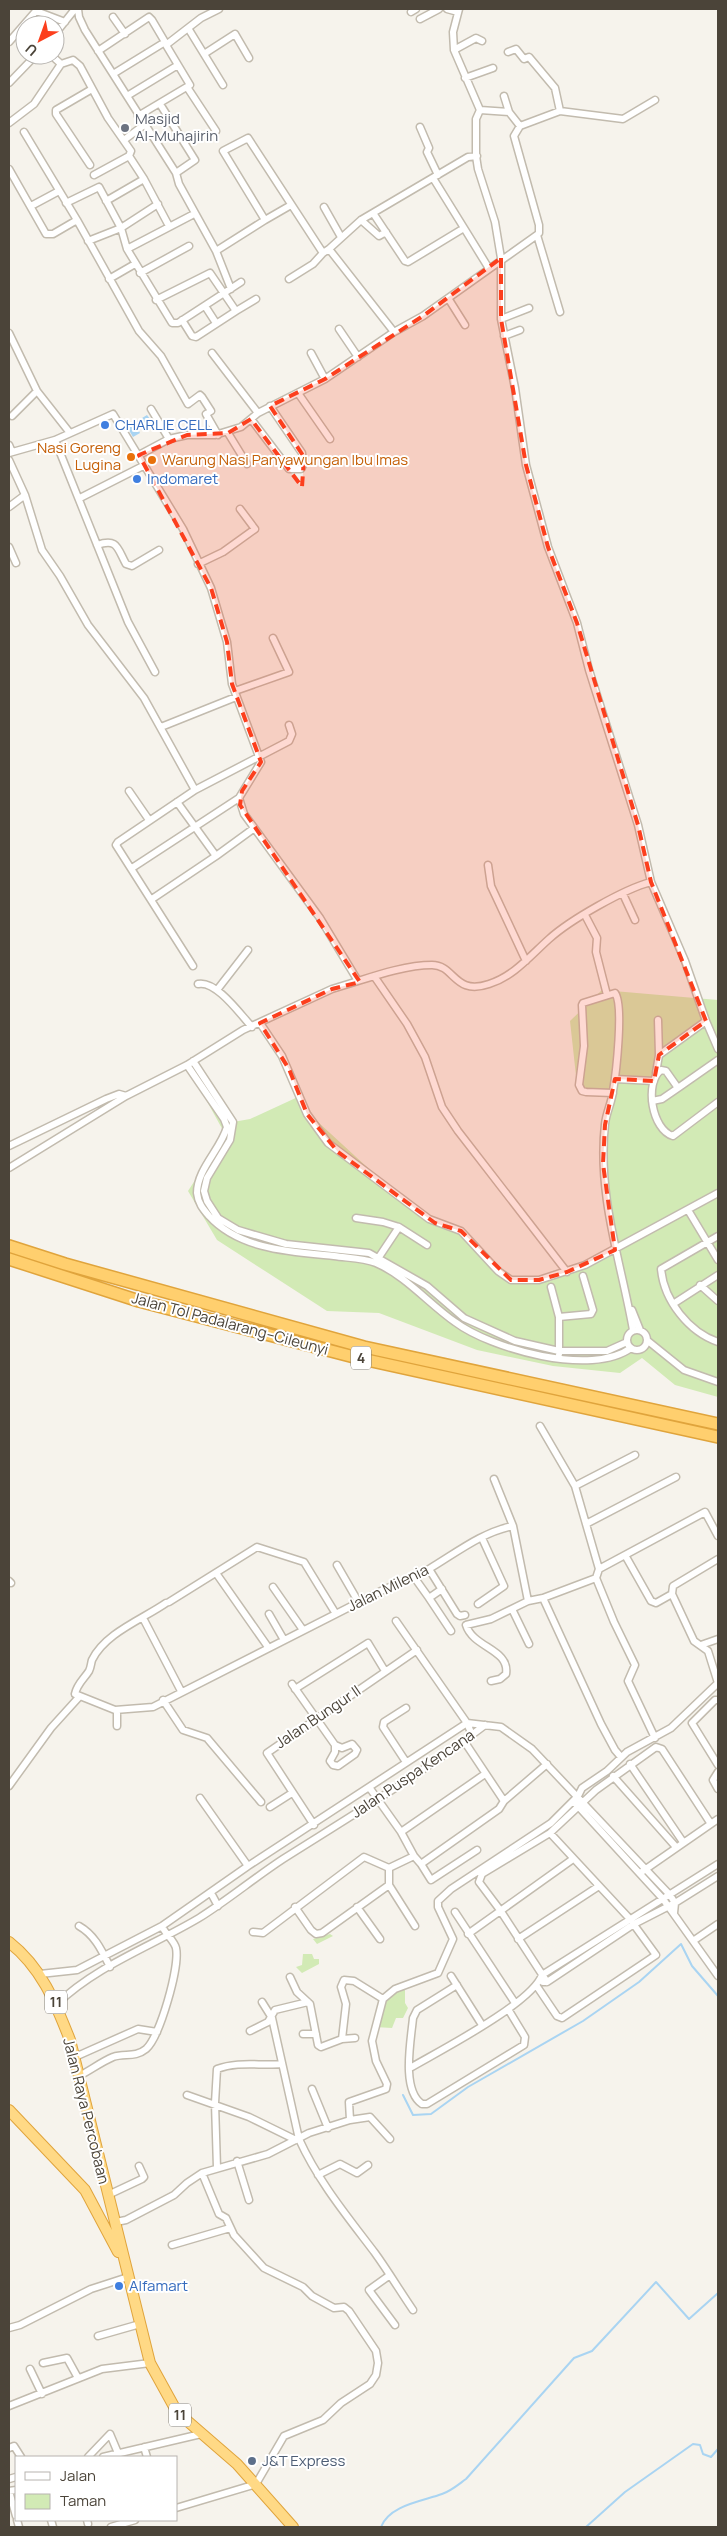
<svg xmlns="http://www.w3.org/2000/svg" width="727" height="2536" font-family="Manrope,sans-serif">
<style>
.green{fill:#d2eab5}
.water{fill:#a9d4f2}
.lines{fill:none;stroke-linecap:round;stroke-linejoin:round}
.stream{stroke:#a9d4f2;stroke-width:2}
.minor-casing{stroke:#c2bbae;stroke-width:9}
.trunk-casing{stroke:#e0a43c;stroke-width:12}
.motorway-casing{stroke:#e0a43c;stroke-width:14}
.minor{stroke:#fff;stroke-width:6}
.trunk{stroke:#ffd985;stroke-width:10}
.motorway{stroke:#ffcf6e;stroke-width:11}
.marked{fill:#fc3f1d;fill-opacity:0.2;stroke:#fc3f1d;stroke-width:4;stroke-dasharray:10 6;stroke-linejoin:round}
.worship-dot{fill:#6b7280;stroke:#fff;stroke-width:2}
.shop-dot{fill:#3f7fe0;stroke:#fff;stroke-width:2}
.food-dot{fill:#e8710a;stroke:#fff;stroke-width:2}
.service-dot{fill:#5c6f8a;stroke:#fff;stroke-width:2}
.labels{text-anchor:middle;stroke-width:4;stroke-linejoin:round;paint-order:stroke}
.shield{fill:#fff;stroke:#817c74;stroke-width:1}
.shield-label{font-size:14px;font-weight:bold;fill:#4b4439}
.worship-label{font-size:15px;fill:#5b616d;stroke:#fff;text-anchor:start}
.shop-label{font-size:15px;fill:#366cbe;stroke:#fff;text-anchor:start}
.food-label{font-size:15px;fill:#c56008;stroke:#fff;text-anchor:end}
.street-label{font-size:15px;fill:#4b4439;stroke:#fff}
.service-label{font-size:15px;fill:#4e5e75;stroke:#fff;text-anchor:start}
</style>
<rect width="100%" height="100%" fill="#f6f3ec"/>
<path class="green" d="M602 990 718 1000V1397L675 1385 642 1358 620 1373 553 1366 477 1350 379 1313 327 1311 217 1240 188 1191 225 1134 187 1065 193 1061 233 1122 250 1119 300 1096 306 1111 404 1201 460 1231 504 1277 546 1278 602 1257 613 1243 606 1218 601 1164 611 1095H601L577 1085 570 1021Z
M330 1934 333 1936 317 1944 313 1939Z
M303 1954H312L314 1959H319V1964L302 1973 296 1967 302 1965Z
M405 1989V2003L408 2008 403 2018H396L392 2028 375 2027C381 2013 387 1991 405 1989Z"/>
<path class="water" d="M147 415 150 419 137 427 140 433 133 437 127 427Z"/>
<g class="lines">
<path class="stream" d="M403 2095 413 2115 431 2114 468 2087 583 2021 639 1982 681 1944 692 1966 718 1996
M381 2527C389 2505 423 2501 442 2494 451 2491 459 2484 466 2479L574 2358 592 2351 656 2282 689 2319 718 2293
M586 2527 625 2492 693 2444 700 2445 703 2454 711 2457 718 2449"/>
<g class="minor-casing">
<path id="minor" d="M78 9 79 17 85 30 176 173 179 184 216 251 231 289
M447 9 458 12
M459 9 453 32 454 50 480 110 476 119V156L478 169 495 222 501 258V319L515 388 526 465 548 547 577 623 589 670 638 825 651 882 685 961 706 1021
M411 12 416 9
M113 17 125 34
M420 19 439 9
M188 28 223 85
M55 34 75 9
M9 42 36 11 65 22
M454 50 476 38 482 41
M98 51 149 17 152 20 165 42 113 74
M508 52 516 49 524 59 529 57 555 88 560 111
M204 54 235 34 249 58
M51 55 61 64
M465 78 493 68
M9 83 36 55
M187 87 216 131
M127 96 178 65
M504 96 509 112
M160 104 195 160 176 173
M480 110 509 112 520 126
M138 116 190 85 166 45 201 18 219 9
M9 123 34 104 61 64 73 60 80 66 108 118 131 151 129 156 144 179 169 226
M420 127 429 148 427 152 438 175
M24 132 77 220 139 331 161 356 188 404 200 395 202 397 211 411 206 414 218 435
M124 140 144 125
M90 165 56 114V110L92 89
M9 169 46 234H53L77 220
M94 175 129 156
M106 201 144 179
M66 203 99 187 121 228 127 249 172 323H178L241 282
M291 205 265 220 223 151 248 138 323 253 329 249 394 332
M31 206 59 191
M324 207 341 237
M373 213 405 261 408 262 464 228 433 178
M361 220 379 236 386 232
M464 228 488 267
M537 235 560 312
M88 241 121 228 158 204
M127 249 194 214
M329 249 361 220 468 157 477 156
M216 251 265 220
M140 273 189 246
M109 279 135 264
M289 279 313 264 323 253
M448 298 465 325
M156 300 210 273 236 311 196 337 192 336 182 320
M205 306 216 323
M236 311 256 299
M501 319 529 308
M339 329 358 357
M9 333 37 391 70 433
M504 336 520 330
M212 353 258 413
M311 353 325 379
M298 393 330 439
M151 409 169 439
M12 416 37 391
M251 419 289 469H301L303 465 302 453 270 406
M228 433 247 464
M55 440 128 622 155 672
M9 445 12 452
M9 453 55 440 113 414 183 529 211 588 227 642 232 684 261 762 239 798 244 814 320 918 358 981 332 989 243 1030 187 1065 126 1096 9 1168
M139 455 169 439 187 435H215L241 427 258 413 325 379 394 332 423 316 537 235 539 233V225L514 136 520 126 560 111 623 119 655 100
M9 460 25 495 42 550 60 576 88 625 144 698 195 790 289 741 292 734 289 725
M80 498 145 465
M9 507 25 495
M97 545C118 538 117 548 126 564L132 566 159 550
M9 547 16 563
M198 564 223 552 255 529 240 509
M235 691 289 672 273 638
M161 727 236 697
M129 791 149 820
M177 802 216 856 253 829
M488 865 491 886 526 961
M132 868 239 798
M623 894 635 920
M152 899 216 856
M585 915 597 938 596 952 607 995
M193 966 116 845 118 842 195 790
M374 976 407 1024 425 1057 442 1107 458 1131 567 1272
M358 981C380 974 408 965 432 965 455 965 454 996 489 984 514 976 530 956 549 939 570 920 624 889 651 882
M198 984C216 980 240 1014 252 1027
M217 990 248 950
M260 1023 282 1056 307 1114 328 1143 429 1219 461 1231 498 1271 511 1280H539L585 1265 718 1193
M659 1055 706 1021 718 1049
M718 1060 678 1088 666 1071 661 1070C644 1083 652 1130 673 1136L718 1102
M193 1061 233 1122 230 1140 207 1178 204 1191 207 1201 218 1218 238 1230 286 1244 369 1253 427 1286 464 1318 515 1341 559 1351H607L627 1342
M187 1065 224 1119 227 1127C221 1149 197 1169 197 1193 198 1203 203 1209 209 1216 240 1250 292 1252 334 1256 348 1258 363 1258 376 1263 406 1276 429 1304 455 1322 491 1349 592 1377 631 1348
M656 1073 659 1055 658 1020
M615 1079 654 1081
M613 1093 586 1092 582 1091 579 1085 584 1046 582 1005 583 1003 615 993C624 1005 616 1074 613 1091 612 1102 606 1113 605 1124 597 1195 621 1262 633 1330
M652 1101 662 1099 678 1088
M9 1146 106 1099 119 1094 126 1096
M688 1210 718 1260
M356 1218 383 1222 399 1227 379 1257
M399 1227 427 1245
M718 1236 661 1269C664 1301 689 1332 718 1342
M700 1285 718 1301
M551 1287 559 1317V1354
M673 1304 718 1275
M632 1310 640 1330
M559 1317 591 1314 593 1310 583 1276
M627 1340a10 10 0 1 1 20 0a10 10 0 1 1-20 0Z
M648 1341 684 1370 718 1382
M494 1479 513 1526
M575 1486 635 1455
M586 1524 676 1477
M625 1555 651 1601 656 1603 672 1594
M337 1565 359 1603
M429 1569 457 1614 460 1616 465 1615
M599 1569 705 1512 718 1536
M216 1573 268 1647
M414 1577 429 1598
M596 1578 614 1622 635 1665 628 1681 655 1738
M9 1581 11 1583
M273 1587 303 1630
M442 1589 429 1598 451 1631
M543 1598 601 1724 615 1750 621 1757
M169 1602 257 1547 304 1562 336 1614
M478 1604 504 1586 482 1538
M512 1609 529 1644
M269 1614 284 1640
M143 1618 181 1691
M396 1621 467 1723 472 1735
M701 1645 718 1639
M491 1681 500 1679 506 1674C510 1649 473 1648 466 1625L491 1619 528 1601
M718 1683 708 1651 694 1641 672 1594 673 1586 718 1559
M292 1684 335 1745V1752L330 1761 333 1765 338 1766 355 1754 357 1750 352 1744 342 1748 335 1745
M295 1689 368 1643 385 1671
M80 1696 75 1694C77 1684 84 1679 89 1671 91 1667 91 1663 92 1660 105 1633 143 1619 166 1603
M163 1700 183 1730 207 1738 261 1802
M718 1700H715L692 1723 718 1765
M406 1708 384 1722 383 1727 406 1762
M117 1726V1710
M630 1764 683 1842
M718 1772 713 1780 718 1789
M613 1776 676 1847
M9 1786 51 1728 80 1696 115 1710 153 1707 383 1590C398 1583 414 1578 429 1569 456 1553 482 1532 513 1526L528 1601 543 1598 596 1578 599 1569 575 1486 540 1426
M369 1787 401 1832 414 1856
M200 1798 248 1866
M504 1801 547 1764
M576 1804 663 1899 718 1976
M270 1807 292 1793
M314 1825 267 1753 417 1650
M401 1832 485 1774
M421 1864 431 1880 477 1850
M643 1871 718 1819
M389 1885 415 1926
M211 1893 218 1906
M295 1907 311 1930 316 1934 322 1933 389 1885V1868L414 1856 421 1864 499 1809 504 1801 464 1741
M357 1907 380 1939
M455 1912 515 2003
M79 1926C95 1935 102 1951 110 1967
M253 1932 263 1933 364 1857 389 1868
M468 1934 573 1859
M518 1939 599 1886
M693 1941 718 1924
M40 1974 77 1970 162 1926 248 1866 467 1723 501 1727 532 1749 670 1895 675 1903 674 1913
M451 1976 482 2025
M290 1977 297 1992 310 2004 318 2045 321 2047 342 2039 346 2004 341 1987 344 1980 354 1981 383 1999
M543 1982H547L634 1924 675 1903 718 1876
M547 1982 500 1910 479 1882 482 1874 550 1833 596 1790 656 1747 662 1749 711 1824
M457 1985 417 2010 413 2018C411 2040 401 2090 422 2104H427L524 2045 525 2037 508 2009
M536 1985 557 2016 562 2018 656 1955 629 1918 550 1833
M262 2002 272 2018 299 2139C318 2181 347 2216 375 2253 388 2271 400 2291 413 2310
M57 2004C96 1966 152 1946 199 1918 228 1900 254 1878 283 1859 351 1816 421 1774 485 1725
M250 2031 268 2022 275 2010 308 2002
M303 2034H316
M342 2039 355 2038
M75 2057 138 2029 157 2032
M410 2068C439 2051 531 2004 542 1975L718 1864
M79 2076C91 2070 101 2062 113 2057 125 2053 135 2058 146 2049 160 2037 180 1966 176 1948 174 1940 165 1934 162 1926
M312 2089 328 2128
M187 2095 249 2117 296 2140
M350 2120 370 2117 390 2139
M237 2161 249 2200
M217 2168 215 2103 217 2069C238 2061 260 2066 282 2064
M318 2175 340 2164 357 2173 368 2165
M108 2195 142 2179 144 2177 139 2166
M116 2222 126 2220 174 2195 187 2183 202 2173 268 2154 309 2133 350 2120 349 2102 386 2089 387 2084 376 2061 372 2041 383 1999 395 1989 438 1973 453 1939 438 1907V1901L451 1889 551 1823 578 1796 582 1788 607 1771 627 1752 671 1728 718 1683
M172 2245 230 2228
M390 2275 369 2290 395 2325
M9 2328 20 2325 91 2289 128 2277
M98 2336 140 2324
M43 2363 67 2358 78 2378
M30 2369 42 2394
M9 2406 102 2369 150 2363
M144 2447 147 2457
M9 2448 14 2446 21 2457
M88 2457 110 2434 118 2453
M103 2457 201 2434
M9 2479 16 2477
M9 2491 16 2516
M9 2491 16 2490
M176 2508 256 2484 284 2436 323 2420 341 2403 370 2384 376 2375 378 2363 376 2351 349 2311 344 2307 334 2308 312 2296 303 2287 264 2268 234 2235 226 2218 219 2214 202 2173
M17 2520 19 2527
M51 2520 53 2527
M87 2520 88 2524
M111 2527 135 2520"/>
</g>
<g class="trunk-casing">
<path id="trunk" d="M9 1942C42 1968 55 2002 70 2040L150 2363 177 2412 237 2464 293 2527
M9 2110 85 2190 118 2252"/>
</g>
<g class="motorway-casing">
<path id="motorway" d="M9 1246 65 1264 364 1347 718 1424
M9 1259 139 1301 358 1358 718 1437"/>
</g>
<use href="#minor" class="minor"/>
<use href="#trunk" class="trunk"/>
<use href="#motorway" class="motorway"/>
</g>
<path class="marked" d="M501 258V319L526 465 548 547 577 623 638 825 651 882 706 1021 659 1055 654 1081 615 1079 605 1125 603 1164 615 1250 567 1272 539 1280H511L461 1231 435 1223 338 1152 307 1114 289 1069 260 1023 332 989 360 982 240 805 242 791 261 762 232 684 227 642 211 588 139 455 187 435 228 433 251 419 302 487 304 457 270 406 325 379 423 316Z"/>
<circle class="worship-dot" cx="125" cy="128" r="5"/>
<g class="shop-dot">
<circle cx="105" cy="425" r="5"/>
<circle cx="137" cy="479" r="5"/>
<circle cx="119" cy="2286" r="5"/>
</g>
<g class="food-dot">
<circle cx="131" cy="457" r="5"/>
<circle cx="152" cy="460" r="5"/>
</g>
<circle class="service-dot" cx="252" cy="2461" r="5"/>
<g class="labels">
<g class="shield">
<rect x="351" y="1346.5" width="20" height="23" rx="4"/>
<rect x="45" y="1990.5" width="22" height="23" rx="4"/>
<rect x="169" y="2403.5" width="22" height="23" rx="4"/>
</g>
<g class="shield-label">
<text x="361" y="1363">4</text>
<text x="56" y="2007">11</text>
<text x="180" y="2420">11</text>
</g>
<g class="worship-label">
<text x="135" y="124">Masjid<tspan x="135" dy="17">Al-Muhajirin</tspan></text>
</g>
<g class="shop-label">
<text x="115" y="430">CHARLIE CELL</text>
<text x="147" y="484">Indomaret</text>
<text x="129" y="2291">Alfamart</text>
</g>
<g class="food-label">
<text x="121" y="453">Nasi Goreng<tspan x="121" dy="17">Lugina</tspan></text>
<text x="162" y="465" text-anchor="start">Warung Nasi Panyawungan Ibu Imas</text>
</g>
<g class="street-label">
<text transform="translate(230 1324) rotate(15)" y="5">Jalan Tol Padalarang–Cileunyi</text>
<text transform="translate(388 1588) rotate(-26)" y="5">Jalan Milenia</text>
<text transform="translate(318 1717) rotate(-34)" y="5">Jalan Bungur II</text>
<text transform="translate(413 1774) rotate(-34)" y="5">Jalan Puspa Kencana</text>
<text transform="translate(86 2111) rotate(76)" y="5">Jalan Raya Percobaan</text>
</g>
<g class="service-label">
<text x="262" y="2466">J&amp;T Express</text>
</g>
</g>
<rect width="727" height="2536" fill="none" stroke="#4b4439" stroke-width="20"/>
<rect x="15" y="2456" width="162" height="65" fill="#ffffff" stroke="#b7b4b0"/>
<rect x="25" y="2472" width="25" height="8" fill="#ffffff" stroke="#b7b4b0"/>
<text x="60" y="2481" font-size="15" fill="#4b4439">Jalan</text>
<rect x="25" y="2494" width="25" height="15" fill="#d2eab5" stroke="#b7b4b0"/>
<text x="60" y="2506" font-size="15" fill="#4b4439">Taman</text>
<g transform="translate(40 40) rotate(221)"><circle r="24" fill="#ffffff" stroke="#b7b4b0"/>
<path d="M0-4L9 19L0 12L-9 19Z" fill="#fc3f1d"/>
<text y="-8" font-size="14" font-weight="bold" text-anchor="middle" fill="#4b4439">U</text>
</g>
</svg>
